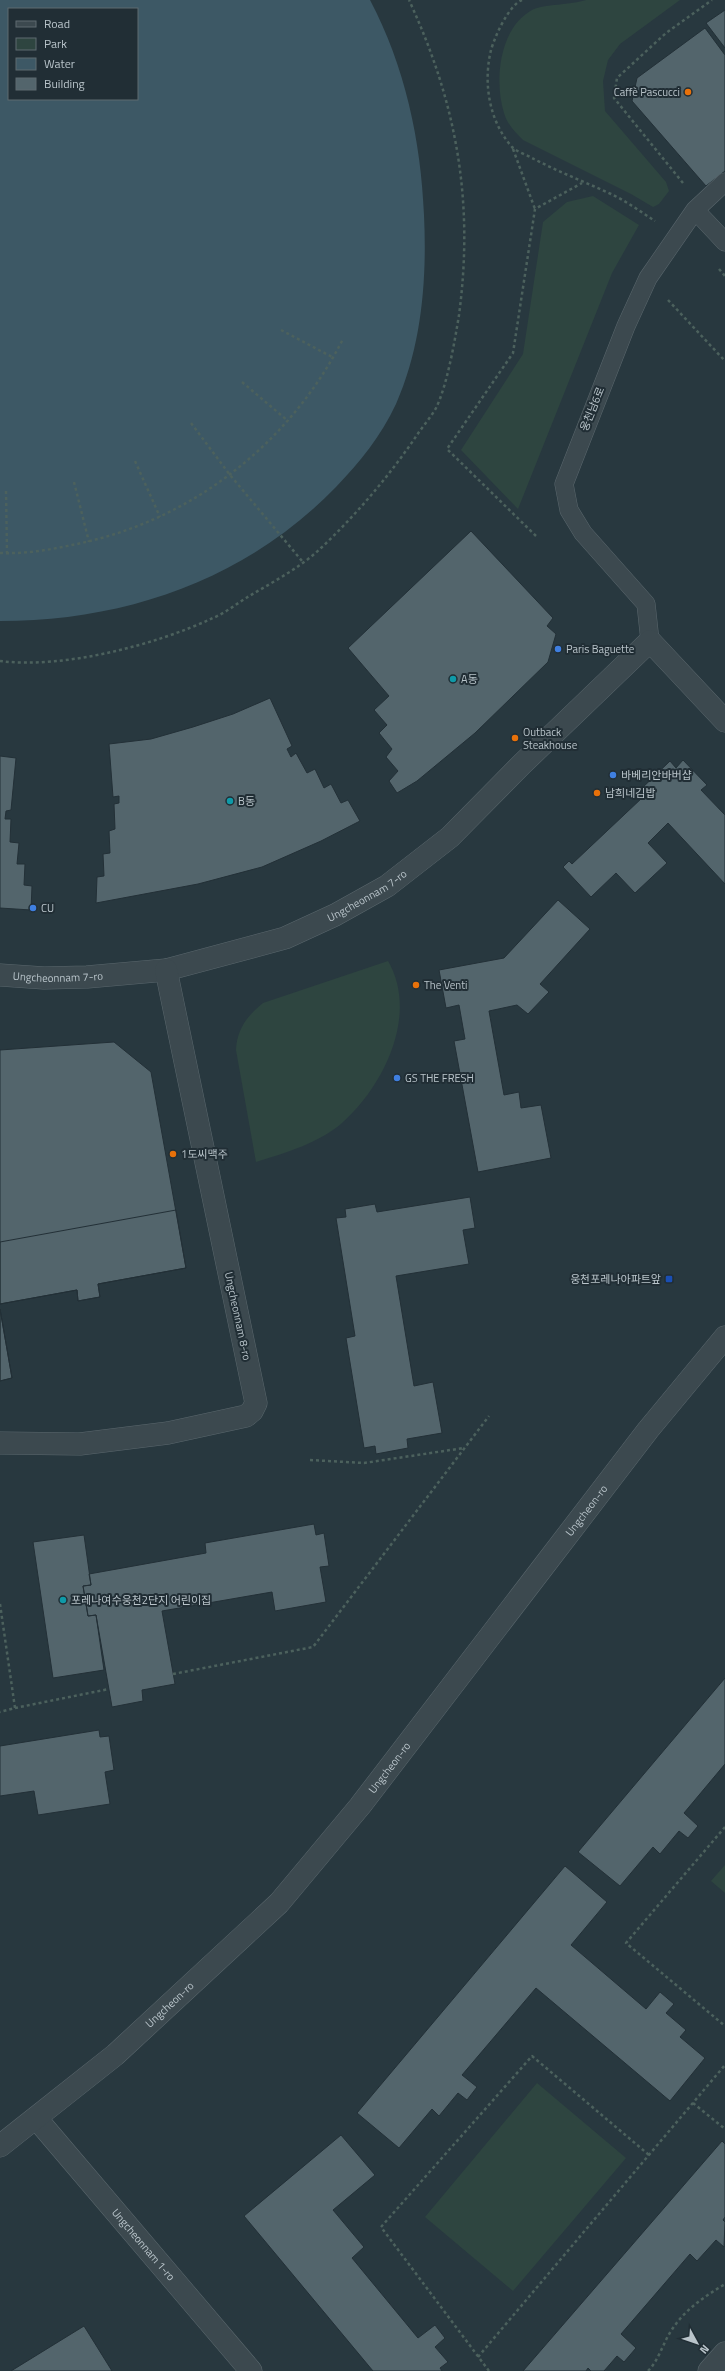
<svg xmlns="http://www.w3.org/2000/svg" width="725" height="2371" font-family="'Titillium Web','Noto Sans KR',sans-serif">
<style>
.green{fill:#2e4540}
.water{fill:#3d5865;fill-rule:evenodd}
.building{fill:#53656c;stroke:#233037}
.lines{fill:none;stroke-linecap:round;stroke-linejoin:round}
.service-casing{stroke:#5a676d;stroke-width:19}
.minor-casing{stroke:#5a676d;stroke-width:23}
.tertiary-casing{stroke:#5a676d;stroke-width:23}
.path{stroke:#4c615d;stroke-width:2.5;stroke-dasharray:3 3;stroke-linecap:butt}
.service{stroke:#3c494f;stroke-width:18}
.minor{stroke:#3c494f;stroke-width:22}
.tertiary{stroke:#3c494f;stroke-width:22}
.food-dot{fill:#e8710a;stroke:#212e35;stroke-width:1.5}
.shop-dot{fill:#3f7fe0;stroke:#212e35;stroke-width:1.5}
.culture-dot{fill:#0f9aa8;stroke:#212e35;stroke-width:1.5}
.transit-dot{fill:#1a4fb4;stroke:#212e35;stroke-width:1.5}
.labels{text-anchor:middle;stroke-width:4;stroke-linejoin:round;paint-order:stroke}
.poi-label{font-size:11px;fill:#b9c4ca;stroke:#212e35;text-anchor:start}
.street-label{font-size:11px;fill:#b9c4ca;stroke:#212e35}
</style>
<rect width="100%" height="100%" fill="#28383f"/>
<path class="green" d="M586 0H680L620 44 608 60 603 81 605 111 666 182 669 191 659 204 653 207 631 194 523 140C515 132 507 124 504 113 494 81 499 28 532 10 543 4 572 5 586 0Z
M593 196 639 225 612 273 518 509 461 450 523 354 543 222 567 202Z
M388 961C419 1014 384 1086 342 1123 319 1143 285 1153 256 1162L236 1050C237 1029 247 1016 263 1003Z
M725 1865V1893L711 1881Z
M537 2083 626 2158 513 2291 425 2217Z"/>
<path class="water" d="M0 0H370C405 66 421 141 424 215 427 279 422 345 396 404 381 436 360 462 336 487 247 579 126 621 0 621ZM9 9H137V99H9Z"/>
<path class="building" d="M725 10V48L706 23Z
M705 28 725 55V171L706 186 632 101 637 78Z
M471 531 553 618 547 626 556 634 548 662 475 733 417 781 397 793 389 781 398 771 386 757 392 749 379 733 387 725 374 710 389 696 348 648Z
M270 698 292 746 287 749 291 757 296 753 307 773 315 769 324 788 331 784 341 803 348 800 360 821 321 841 262 867 198 884 96 903 97 877 104 876 103 854 110 853 109 831 115 829 114 804 119 803V796L113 797 109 744 151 739 193 727 233 714Z
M0 756 16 758 11 810 6 811 5 819H11L10 842 19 843 17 864H25L24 885 32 886 31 910 0 908Z
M683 760 707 785 701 790 725 815V884L668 823 648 843 667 863 635 893 616 873 591 897 563 867 569 861 572 864 643 797 638 792 670 761 676 768Z
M558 900 590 929 540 984 549 992 528 1014 517 1005 489 1011 504 1095 519 1092 521 1108 541 1105 551 1158 478 1172 454 1041 465 1039 459 1005 446 1008 439 970 504 958Z
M114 1042 151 1072 186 1268 98 1284 100 1297 78 1301 77 1290 0 1304V1050Z
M470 1197 475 1228 463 1230 469 1264 396 1276 414 1386 433 1382 442 1433 407 1439 408 1448 376 1454 375 1446 364 1448 346 1338 355 1336 336 1218 346 1217 345 1209 375 1204 377 1212Z
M176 1210 186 1268 98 1284 100 1297 78 1301 77 1290 0 1304V1242Z
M0 1309 12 1378 0 1381Z
M0 1309 12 1378 0 1381Z
M314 1524 316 1535 324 1533 329 1566 320 1567 326 1602 275 1611 272 1592 162 1611 175 1684 142 1690 143 1701 112 1707 96 1615 88 1616 83 1586 91 1585 89 1574 206 1553 205 1543Z
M84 1535 91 1585 83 1586 88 1616 96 1615 104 1670 53 1678 33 1542Z
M725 1678V1764L684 1813 698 1826 688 1838 679 1831 660 1854 653 1847 620 1886 578 1852Z
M99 1730 100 1737 109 1736 114 1770 105 1772 110 1804 38 1815 34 1791 0 1796V1746Z
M565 1866 607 1902 571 1945 646 2009 660 1992 674 2004 666 2013 686 2030 680 2037 705 2058 670 2101 536 1988 462 2075 477 2087 467 2100 458 2093 439 2116 432 2109 399 2148 357 2113Z
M341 2135 375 2175 333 2210 364 2247 352 2258 418 2338 435 2325 445 2338 435 2347 448 2362 440 2368 442 2371H373L244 2216Z
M722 2141 725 2144V2217L723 2220 725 2222 724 2247 716 2240 697 2261 690 2254 621 2334 636 2348 624 2362 617 2356 604 2371H591L588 2368 586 2371H523Z
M84 2326 112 2371H11Z"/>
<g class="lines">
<g class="service-casing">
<path id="service" d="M695 210 725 242
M650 641 646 604 583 533 569 510 564 484 626 326 648 278 695 210 725 182"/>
</g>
<g class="minor-casing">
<g id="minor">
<path id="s1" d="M0 975 44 978 87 977 166 970 285 938 335 915 387 886 450 837 522 764 650 641 725 721"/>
<path d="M0 1443 80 1444 168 1433 246 1416 252 1411 256 1403 166 970"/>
<path id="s2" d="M36 2118 251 2371"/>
<path d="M709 2371 725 2353"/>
</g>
</g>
<g class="tertiary-casing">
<g id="tertiary">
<path id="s3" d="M0 2146 115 2055 279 1903 360 1806 648 1430 725 1337"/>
</g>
</g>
<path class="path" d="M522 0C509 5 495 36 491 50 483 83 489 121 512 147 517 152 527 155 534 159 559 172 585 182 611 194 626 201 641 212 655 221
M513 149 535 209
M683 183 614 98 617 78 666 33 712 0
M719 269 725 276
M668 300 725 361
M281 330 334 358
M242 382 288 421
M191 423 230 475 302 561
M135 461 160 517
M74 482 89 542
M6 491 7 553
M536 536 447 449 513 353 535 209 582 183
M0 553C24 554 49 550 72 545 190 522 289 445 343 339
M0 661C64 669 155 645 213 618 225 613 235 605 246 598 271 583 300 568 321 548 356 515 390 475 417 435 423 426 431 417 436 408 447 386 455 340 459 315 474 202 457 104 409 0
M310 1460 364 1463 464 1448
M0 1604 15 1708 0 1712
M173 1674 313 1647 489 1416
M15 1708 109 1689
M725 1827 626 1943 725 2026
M693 2103 725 2129
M478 2357 725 2065
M489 2371 381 2227 532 2056 649 2155
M648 2371C659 2360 663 2343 671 2331 685 2309 704 2297 725 2284"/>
<use href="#service" class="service"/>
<use href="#minor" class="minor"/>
<use href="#tertiary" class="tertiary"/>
</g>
<g class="food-dot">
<circle cx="688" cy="92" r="4"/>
<circle cx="515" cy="738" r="4"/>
<circle cx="597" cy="793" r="4"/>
<circle cx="416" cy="985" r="4"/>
<circle cx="173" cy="1154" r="4"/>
</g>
<g class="shop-dot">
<circle cx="558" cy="649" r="4"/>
<circle cx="613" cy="775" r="4"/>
<circle cx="33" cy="908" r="4"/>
<circle cx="397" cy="1078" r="4"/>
</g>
<g class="culture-dot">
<circle cx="453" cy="679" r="4"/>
<circle cx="230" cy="801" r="4"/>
<circle cx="63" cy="1600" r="4"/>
</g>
<rect class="transit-dot" x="665" y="1275" width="8" height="8" rx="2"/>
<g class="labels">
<g class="poi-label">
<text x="680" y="96" text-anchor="end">Caffè Pascucci</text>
<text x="566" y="653">Paris Baguette</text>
<text x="461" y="683">A동</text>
<text x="523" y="736">Outback<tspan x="523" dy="13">Steakhouse</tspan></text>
<text x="621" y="779">바베리안바버샵</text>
<text x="605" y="797">남희네김밥</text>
<text x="238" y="805">B동</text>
<text x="41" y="912">CU</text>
<text x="424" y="989">The Venti</text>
<text x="405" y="1082">GS THE FRESH</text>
<text x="181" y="1158">1도씨맥주</text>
<text x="661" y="1283" text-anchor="end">웅천포레나아파트앞</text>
<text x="71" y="1604">포레나여수웅천2단지 어린이집</text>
</g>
<g class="street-label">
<text transform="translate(592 409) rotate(-68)" y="4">웅천남6로</text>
<text dy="4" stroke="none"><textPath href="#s1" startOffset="382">Ungcheonnam 7-ro</textPath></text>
<text dy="4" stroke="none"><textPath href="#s1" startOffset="58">Ungcheonnam 7-ro</textPath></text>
<text transform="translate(238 1316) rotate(78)" y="4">Ungcheonnam 8-ro</text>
<text dy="4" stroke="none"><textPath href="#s3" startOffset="869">Ungcheon-ro</textPath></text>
<text dy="4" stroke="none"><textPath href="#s3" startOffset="545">Ungcheon-ro</textPath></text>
<text dy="4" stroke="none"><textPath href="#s3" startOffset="221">Ungcheon-ro</textPath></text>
<text dy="4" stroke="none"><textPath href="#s2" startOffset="166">Ungcheonnam 1-ro</textPath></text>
</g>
</g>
<rect x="8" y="8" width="130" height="92" fill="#212e35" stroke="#5e6a71"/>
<rect x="16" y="21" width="20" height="6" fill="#3c494f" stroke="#5e6a71"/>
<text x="44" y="28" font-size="12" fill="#b9c4ca">Road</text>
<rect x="16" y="38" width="20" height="12" fill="#2e4540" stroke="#5e6a71"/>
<text x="44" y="48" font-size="12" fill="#b9c4ca">Park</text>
<rect x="16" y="58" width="20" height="12" fill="#3d5865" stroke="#5e6a71"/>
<text x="44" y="68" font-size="12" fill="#b9c4ca">Water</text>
<rect x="16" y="78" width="20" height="12" fill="#53656c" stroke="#5e6a71"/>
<text x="44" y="88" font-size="12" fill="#b9c4ca">Building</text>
<g transform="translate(697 2343) rotate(130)" stroke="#212e35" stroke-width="3" paint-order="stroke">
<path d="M0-3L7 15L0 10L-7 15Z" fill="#b9c4ca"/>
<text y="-6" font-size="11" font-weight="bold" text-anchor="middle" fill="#b9c4ca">N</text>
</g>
</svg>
